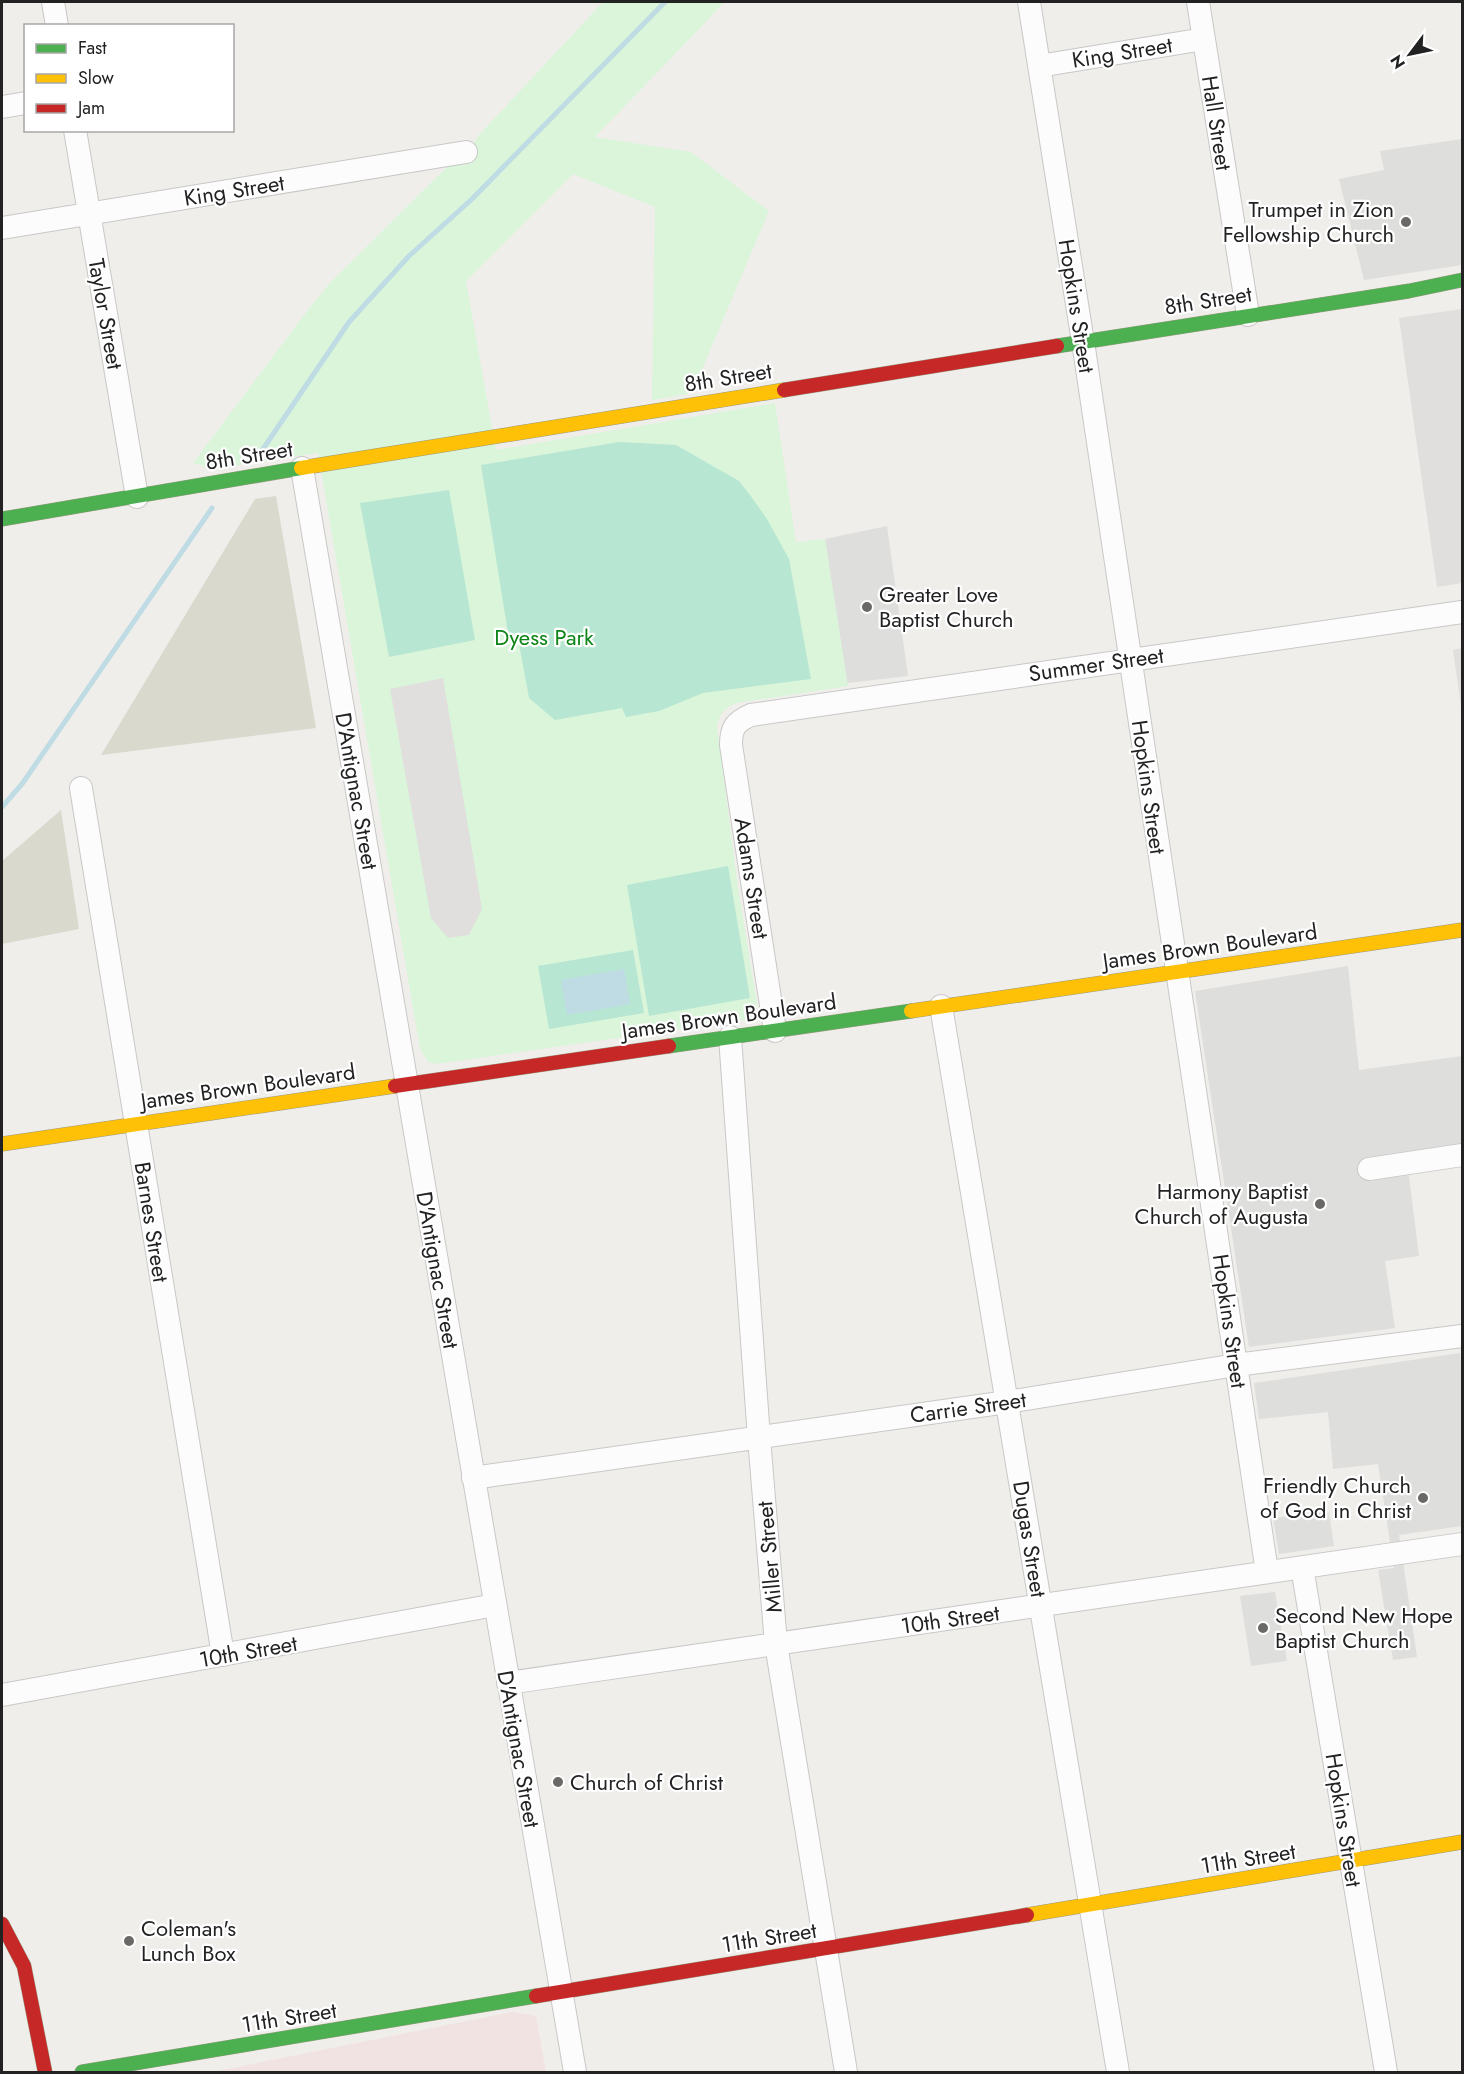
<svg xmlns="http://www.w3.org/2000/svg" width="1464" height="2074" font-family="Jost,sans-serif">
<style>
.commercial{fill:#f1e3e1}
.religious{fill:#dededc}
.construction{fill:#d9d9cd}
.park{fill:#daf5da}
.pitch{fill:#b7e6d2}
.parking{fill:#e0dfde}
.water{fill:#bfdbe3}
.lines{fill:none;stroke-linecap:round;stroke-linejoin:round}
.stream{stroke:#bfdbe3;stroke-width:5}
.street-casing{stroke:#c9c8c7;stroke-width:24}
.fast-casing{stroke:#999a82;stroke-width:15}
.slow-casing{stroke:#999a82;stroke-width:15}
.jam-casing{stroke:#999a82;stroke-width:15}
.street{stroke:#fdfcfc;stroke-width:22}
.fast{stroke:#4caf50;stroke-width:14}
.slow{stroke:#ffc107;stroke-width:14}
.jam{stroke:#c62828;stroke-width:14}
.poi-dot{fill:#6a6968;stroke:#fff;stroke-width:2}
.labels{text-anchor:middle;stroke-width:4.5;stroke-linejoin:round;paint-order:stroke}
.street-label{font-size:22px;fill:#222;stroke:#fff}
.poi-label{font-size:22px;fill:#222;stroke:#fff;text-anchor:start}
.park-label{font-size:22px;fill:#0c8416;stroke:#fff}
</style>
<rect width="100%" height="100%" fill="#f0eeeb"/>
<path class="commercial" d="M512 2012 536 2016 546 2072H212Z"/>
<path class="religious" d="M1462 139V265L1364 280 1339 179 1384 170 1380 151Z
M887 526 908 676 847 683 825 539Z
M1348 966 1359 1070 1462 1056V1144L1406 1153 1419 1256 1385 1261 1395 1328 1249 1347 1195 991Z
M1460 1353 1462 1377V1526L1399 1535 1417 1657 1393 1660 1378 1570 1394 1568 1378 1464 1333 1469 1328 1412 1259 1419 1254 1383Z
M1329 1512 1334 1546 1279 1554 1273 1518Z
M1275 1592 1287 1661 1251 1666 1240 1596Z"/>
<path class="construction" d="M276 496 316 728 101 755 255 499Z
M61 810 79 929 2 944V861Z"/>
<path class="park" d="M603 2H724L701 27 595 137 691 152 769 211 692 393 652 400 655 207 573 174 466 281 496 450 775 403 796 542 825 539 848 686 737 703C725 707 719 714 717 727L738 887 759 1016 744 1020 437 1064 428 1062 420 1049 318 453 206 470 204 466 193 463 314 302 330 283 448 166 463 161 478 136Z"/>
<path class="pitch" d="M619 442 676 445 739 481 750 495 767 519 789 559 811 679 703 693 659 711 626 717 622 708 555 720 529 698 517 633H508L481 465Z
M449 490 475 640 389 657 360 503Z
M728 866 750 998 649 1016 627 885Z
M633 950 644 1013 549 1029 538 966Z"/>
<path class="parking" d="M1462 309V583L1437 587 1399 318Z
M1462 648V713L1453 650Z
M443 678 482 909 469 935 448 938 431 918 390 689Z"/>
<path class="water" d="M624 969 630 1004 567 1015 561 980Z"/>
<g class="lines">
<path class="stream" d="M261 452 349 322 409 256 472 199 665 2
M2 807 22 784 212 508"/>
<g class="street-casing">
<path id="street" d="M53 2 57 26
M1029 2 1083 342 1267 1572
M1198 2 1248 315
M1039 66 1204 39
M2 107 26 103
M75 130 137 497
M2 228 466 152
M302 468 575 2072
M81 788 223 1655
M941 1006 1118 2072
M775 1031 731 745C731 728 735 722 751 715L1462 612
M730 1037 759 1438 776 1644 846 2072
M1369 1169 1462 1155
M473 1478 1007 1402 1236 1365 1462 1336
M1302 1567 1386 2072
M508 1683 1462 1544
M2 1695 495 1605"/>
</g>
<g class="fast-casing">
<path id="fast" d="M1057 346 1409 291 1462 280
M2 519 301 468
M669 1046 911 1011
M82 2072 536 1996"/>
</g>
<g class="slow-casing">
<path id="slow" d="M301 468 784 390
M911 1011 1462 930
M2 1144 395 1086
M1027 1915 1462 1842"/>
</g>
<g class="jam-casing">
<path id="jam" d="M784 390 1057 346
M395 1086 669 1046
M2 1924 24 1966 45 2072
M536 1996 1027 1915"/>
</g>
<use href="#street" class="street"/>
<use href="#fast" class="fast"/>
<use href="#slow" class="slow"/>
<use href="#jam" class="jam"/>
</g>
<g class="poi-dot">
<circle cx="1406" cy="222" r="6"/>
<circle cx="867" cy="607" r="6"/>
<circle cx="1320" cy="1204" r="6"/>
<circle cx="1423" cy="1498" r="6"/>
<circle cx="1263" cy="1628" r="6"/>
<circle cx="558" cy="1782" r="6"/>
<circle cx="129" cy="1941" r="6"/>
</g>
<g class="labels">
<g class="street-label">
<text transform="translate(1122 52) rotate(-9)" y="8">King Street</text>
<text transform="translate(1217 123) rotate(81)" y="8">Hall Street</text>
<text transform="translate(234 190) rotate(-9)" y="8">King Street</text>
<text transform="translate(1208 300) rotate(-9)" y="8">8th Street</text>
<text transform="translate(1077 306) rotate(81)" y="8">Hopkins Street</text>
<text transform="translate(106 314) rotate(80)" y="8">Taylor Street</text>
<text transform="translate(728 377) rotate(-9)" y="8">8th Street</text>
<text transform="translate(249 455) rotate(-9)" y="8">8th Street</text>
<text transform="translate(1096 664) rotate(-8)" y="8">Summer Street</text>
<text transform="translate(1149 787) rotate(82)" y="8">Hopkins Street</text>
<text transform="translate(357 791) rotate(80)" y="8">D'Antignac Street</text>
<text transform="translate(752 878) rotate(81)" y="8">Adams Street</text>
<text transform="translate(1210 946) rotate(-8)" y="8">James Brown Boulevard</text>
<text transform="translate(729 1016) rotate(-8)" y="8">James Brown Boulevard</text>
<text transform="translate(248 1086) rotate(-8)" y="8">James Brown Boulevard</text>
<text transform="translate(152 1222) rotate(81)" y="8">Barnes Street</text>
<text transform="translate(438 1270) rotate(80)" y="8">D'Antignac Street</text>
<text transform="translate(1230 1321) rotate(82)" y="8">Hopkins Street</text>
<text transform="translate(968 1407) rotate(-8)" y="8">Carrie Street</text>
<text transform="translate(1030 1539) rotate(81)" y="8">Dugas Street</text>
<text transform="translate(769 1557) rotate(-95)" y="8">Miller Street</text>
<text transform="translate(950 1619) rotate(-8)" y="8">10th Street</text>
<text transform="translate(248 1651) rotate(-10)" y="8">10th Street</text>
<text transform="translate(519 1749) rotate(80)" y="8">D'Antignac Street</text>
<text transform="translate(1344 1820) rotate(81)" y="8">Hopkins Street</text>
<text transform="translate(1248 1858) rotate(-9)" y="8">11th Street</text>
<text transform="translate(769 1937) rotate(-9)" y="8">11th Street</text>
<text transform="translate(289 2017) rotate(-9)" y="8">11th Street</text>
</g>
<g class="poi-label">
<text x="1394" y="217" text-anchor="end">Trumpet in Zion<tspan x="1394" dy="25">Fellowship Church</tspan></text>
<text x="879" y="602">Greater Love<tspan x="879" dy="25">Baptist Church</tspan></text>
<text x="1308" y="1199" text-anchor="end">Harmony Baptist<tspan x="1308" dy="25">Church of Augusta</tspan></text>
<text x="1411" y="1493" text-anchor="end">Friendly Church<tspan x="1411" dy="25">of God in Christ</tspan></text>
<text x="1275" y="1623">Second New Hope<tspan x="1275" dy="25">Baptist Church</tspan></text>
<text x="570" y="1790">Church of Christ</text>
<text x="141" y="1936">Coleman's<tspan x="141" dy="25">Lunch Box</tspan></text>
</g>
<g class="park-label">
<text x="544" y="645">Dyess Park</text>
</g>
</g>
<rect width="1464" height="2074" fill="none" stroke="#222222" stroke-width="6"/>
<rect x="24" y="24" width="210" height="108" fill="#ffffff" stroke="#a7a7a7" stroke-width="1.5"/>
<rect x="36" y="44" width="30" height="9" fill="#4caf50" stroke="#a7a7a7" stroke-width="1.5"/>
<text x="78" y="54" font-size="18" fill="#222222">Fast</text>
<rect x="36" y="74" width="30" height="9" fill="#ffc107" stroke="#a7a7a7" stroke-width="1.5"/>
<text x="78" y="84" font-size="18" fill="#222222">Slow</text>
<rect x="36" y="104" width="30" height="9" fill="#c62828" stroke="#a7a7a7" stroke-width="1.5"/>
<text x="78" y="114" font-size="18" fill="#222222">Jam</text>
<g transform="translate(1410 54) rotate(238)" stroke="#ffffff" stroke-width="4.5" paint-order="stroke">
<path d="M0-4.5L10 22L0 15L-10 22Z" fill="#222222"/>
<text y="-9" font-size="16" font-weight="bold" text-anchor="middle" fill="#222222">N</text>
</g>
</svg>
